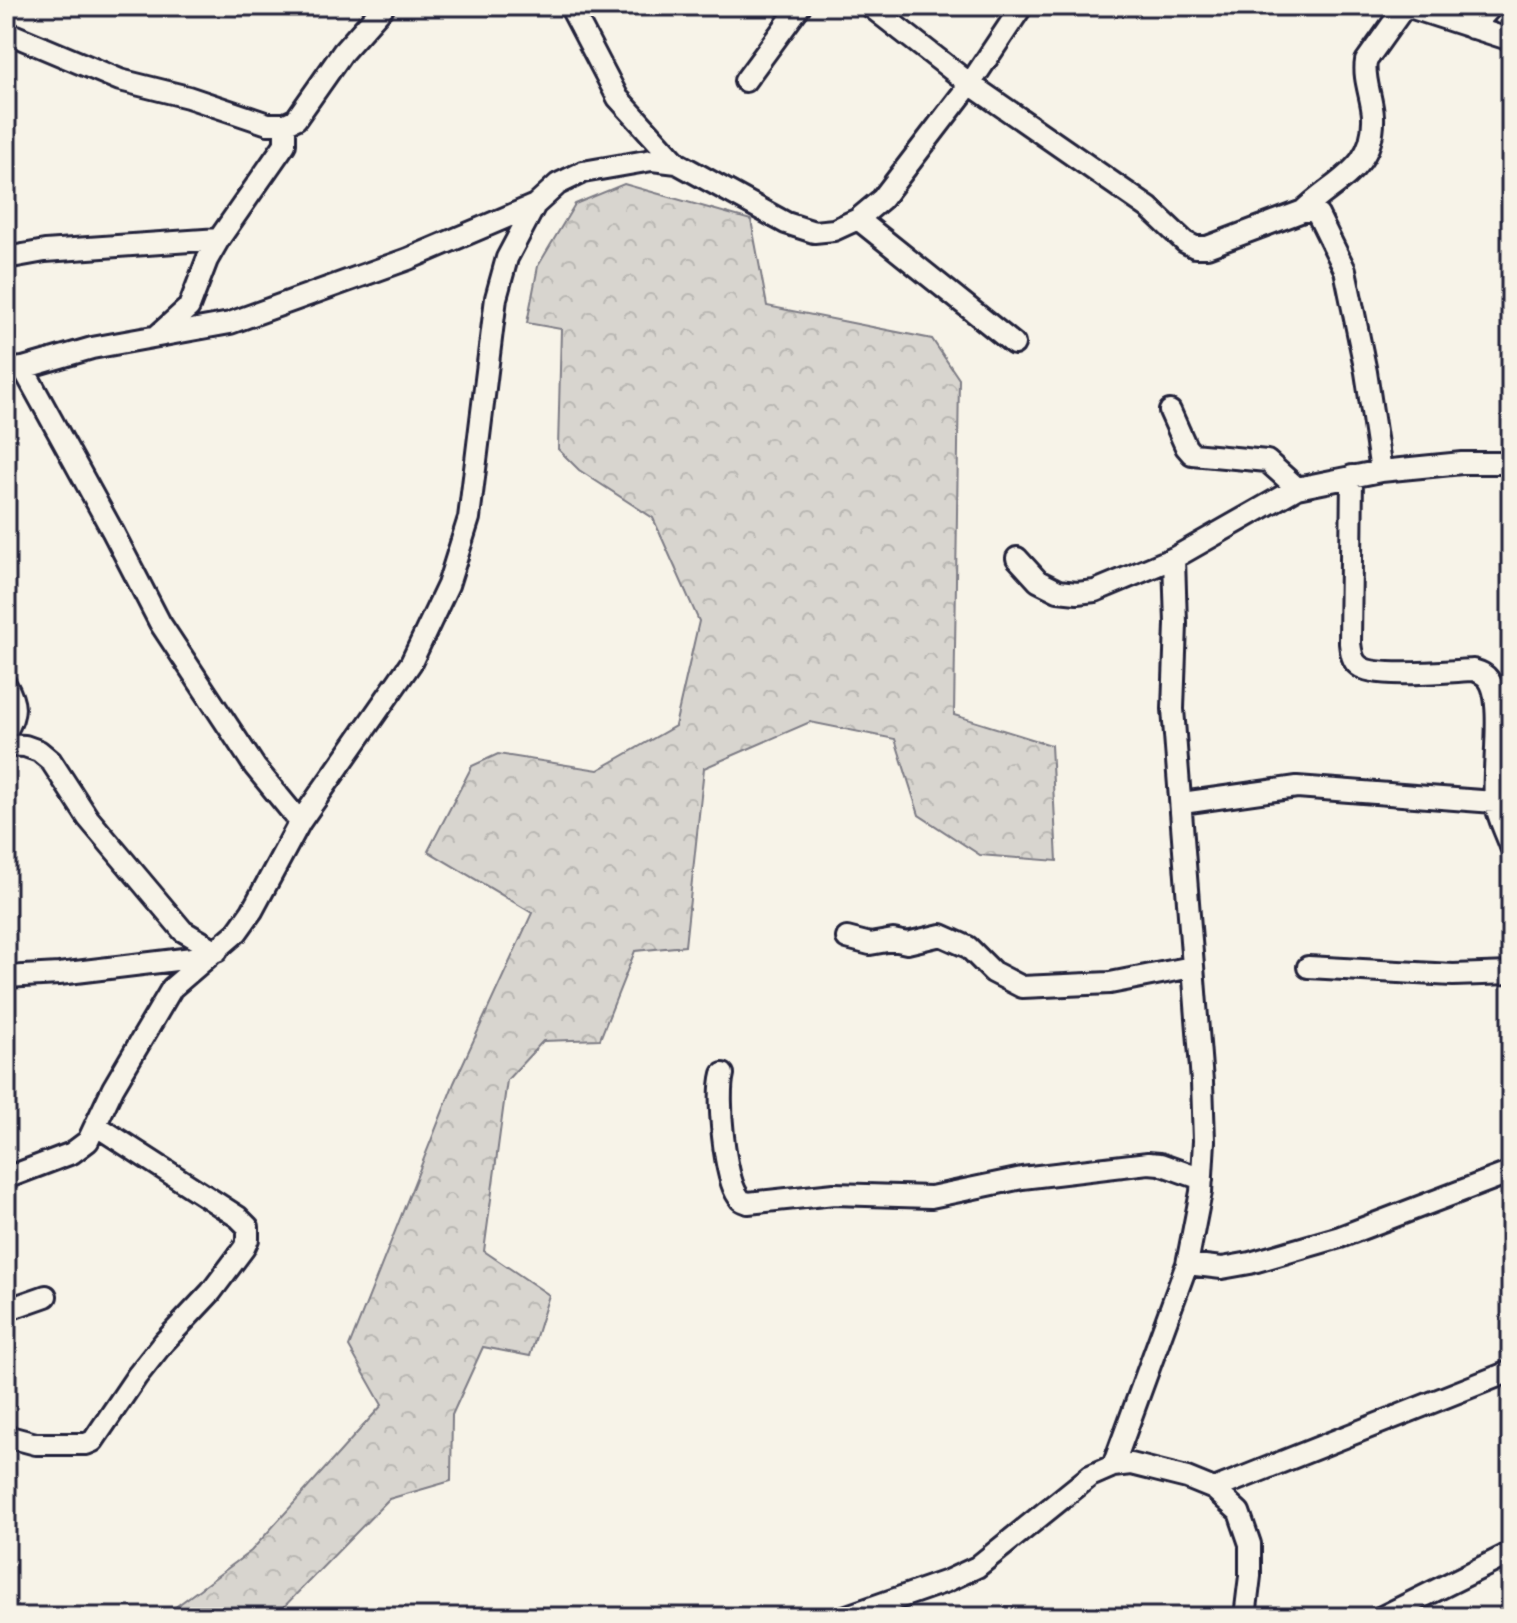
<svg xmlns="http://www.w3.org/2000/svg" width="1517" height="1623" font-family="Sriracha,sans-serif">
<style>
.forest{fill:url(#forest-crowns);stroke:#7d7c85;stroke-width:2}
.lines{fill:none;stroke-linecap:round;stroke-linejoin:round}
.minor-casing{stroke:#22223b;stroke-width:26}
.minor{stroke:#f7f3e8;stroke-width:20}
</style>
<defs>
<pattern id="forest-crowns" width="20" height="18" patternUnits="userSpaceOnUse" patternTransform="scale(2)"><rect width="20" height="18" fill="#d8d5cf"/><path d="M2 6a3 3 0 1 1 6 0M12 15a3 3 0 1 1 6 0" fill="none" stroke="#b9b7b3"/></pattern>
</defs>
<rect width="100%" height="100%" fill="#f7f3e8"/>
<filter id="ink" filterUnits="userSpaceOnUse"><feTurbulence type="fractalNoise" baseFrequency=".0125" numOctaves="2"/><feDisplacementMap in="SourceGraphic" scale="16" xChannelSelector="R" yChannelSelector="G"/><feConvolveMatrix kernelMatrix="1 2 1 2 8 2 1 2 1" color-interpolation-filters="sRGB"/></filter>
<g filter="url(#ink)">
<path class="forest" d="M624 184 751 220 767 306 932 339 959 379 954 715 1051 745 1057 861 980 855 919 815 895 739 810 722 704 768 685 946 635 951 600 1039 543 1041 507 1080 484 1251 549 1295 530 1356 483 1347 452 1415 451 1481 389 1499 274 1617H162L251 1551 382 1405 349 1347 454 1083 532 913 428 851 472 766 498 754 598 770 675 726 699 621 653 518 579 470 558 449 561 329 527 323 538 266 575 204Z"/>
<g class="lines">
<g class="minor-casing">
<path id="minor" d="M570 6 618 98 677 163 786 223 814 232 834 230 858 219 882 199 970 84 1022 6
M870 6 970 84 1149 208 1185 242 1195 247H1207L1303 211H1312L1318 215 1345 270 1366 372 1381 471
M1406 6 1511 40
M1472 28 1492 6
M6 32 120 80 188 97 268 124H285L296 119 343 52 384 6
M745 81 800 6
M1303 211C1336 179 1375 169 1373 116 1372 97 1363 79 1366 61L1405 6
M858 219 1014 344
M6 258 45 251 219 239
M158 335 189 307 207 260 219 239 285 144V124
M23 368 113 532 160 623 255 767 300 822
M6 370 23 368 92 348 230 323 408 259 535 205
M1170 411 1186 447 1192 454 1267 461 1297 488
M1352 476 1350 643C1351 652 1352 661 1359 666 1375 679 1450 671 1473 670 1480 672 1485 674 1489 680 1504 701 1492 771 1495 799 1496 815 1506 832 1511 847
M1017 558 1038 581 1058 591 1077 593 1095 591 1174 558 1297 488 1381 471 1462 463H1511
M6 685C16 703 17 713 6 731
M6 745 25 746 39 751 51 761 88 818 183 931 217 951
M1182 803 1297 787 1494 802
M847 938 870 944 893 940 907 943 941 935 968 947 993 972 1022 987 1110 983 1192 967
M1308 967 1453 975 1511 973
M6 977 59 974 209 956
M723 1074C717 1096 724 1177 738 1196 741 1201 742 1201 748 1203L834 1194 931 1197 1022 1178 1148 1163 1160 1164 1202 1179
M6 1178 72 1153 88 1141 113 1088 172 988 237 932 252 911 300 822 411 663 448 585 469 518 496 298 507 258 535 205 558 184 583 172 652 160 677 163
M1187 1264 1222 1268 1250 1263 1340 1237 1511 1172
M6 1310 46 1296
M6 1436 36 1444H86L93 1441 137 1376 164 1342 211 1292 244 1248 248 1239V1227L238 1217 97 1126
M1113 1466 1187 1264 1201 1192 1204 1141 1202 1082 1173 709 1176 624 1174 558
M1214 1489 1511 1371
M844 1617 947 1581 977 1567 1090 1476 1113 1466 1131 1464 1187 1478 1214 1489 1239 1512 1250 1544V1576L1245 1617
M1382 1617 1511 1553"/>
</g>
<use href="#minor" class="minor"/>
</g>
</g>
<rect width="1517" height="1623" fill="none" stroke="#f7f3e8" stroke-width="32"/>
<rect x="16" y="16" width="1485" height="1591" fill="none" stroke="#22223b" stroke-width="3" filter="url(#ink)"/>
</svg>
